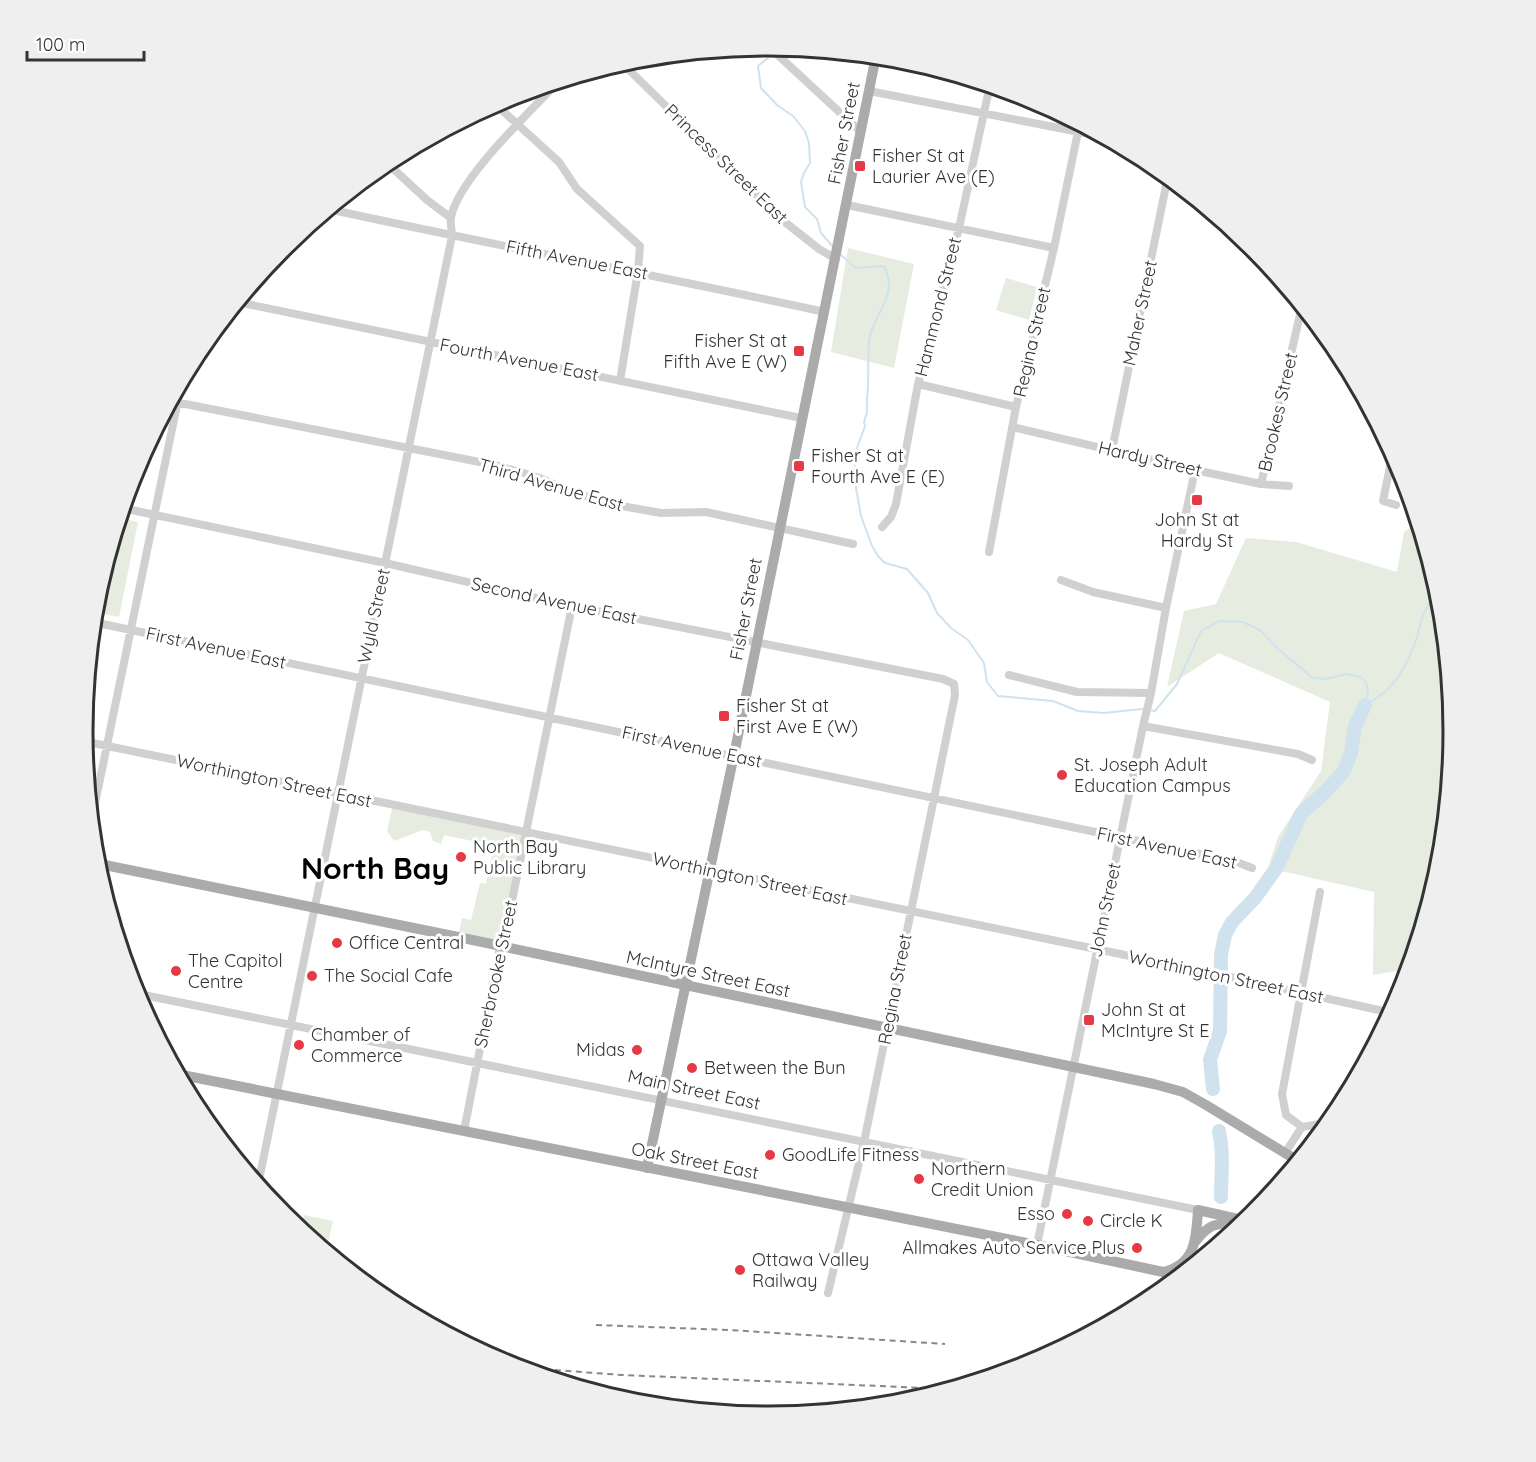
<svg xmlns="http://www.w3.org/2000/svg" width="1536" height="1462" font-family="Quicksand,sans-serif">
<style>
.green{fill:#e6ecdf}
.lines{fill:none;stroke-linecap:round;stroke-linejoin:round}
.stream{stroke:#cfe2ee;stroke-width:2}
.river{stroke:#cfe2ee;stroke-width:14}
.minor{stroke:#d0d0d0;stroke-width:8}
.major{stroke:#ababab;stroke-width:10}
.rail{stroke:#888;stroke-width:2;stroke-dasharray:6 4.5;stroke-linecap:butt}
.poi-dot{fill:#e63946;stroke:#fff;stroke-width:2}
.labels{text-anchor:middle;stroke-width:6;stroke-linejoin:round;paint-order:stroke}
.street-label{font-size:18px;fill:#333;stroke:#fff}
.poi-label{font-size:18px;fill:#333;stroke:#fff;text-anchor:start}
.town-label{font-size:30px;font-weight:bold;fill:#000;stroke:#fff}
.rim{fill:none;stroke:#333;stroke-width:3}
</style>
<rect width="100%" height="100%" fill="#fff"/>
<path class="green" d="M848 248 914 264 894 368 831 352Z
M1006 278 1037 287 1029 320 996 310Z
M119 518 138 522 119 617 94 612 95 597Z
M1418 522 1441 598 1454 731 1441 865 1409 969 1373 975 1374 892 1268 868 1278 837 1321 771 1330 702 1219 653 1167 687 1184 611 1216 604 1246 538 1296 542 1397 572 1404 532Z
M393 805 526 832 500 946 458 937 462 918 471 920 480 883 486 884 493 851 481 848 482 843 444 835 441 844 433 841 430 832 423 830 394 841 387 831Z
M304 1215 333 1221 326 1252 300 1230Z"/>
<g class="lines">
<path class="stream" d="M768 58 758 66 761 88 777 105 793 116 805 131 809 143 810 163 804 173 801 182 805 207 817 219 821 233 834 248
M840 254 856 268 884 266C899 295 876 310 870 336 867 351 869 369 868 383 868 393 866 402 867 412L864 422 865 426 856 451 854 477 861 516 872 546 878 556 885 563 907 569 928 593 937 613 951 628 968 640 984 663 987 682 998 696 1053 701 1078 711 1104 713 1141 709 1155 711 1177 684 1201 631 1219 621 1243 622 1260 630 1278 649 1313 678 1326 679 1346 674 1360 677 1366 682 1368 693 1365 705
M1365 705C1391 693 1407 667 1416 640 1419 631 1420 622 1424 613 1428 605 1433 597 1438 589"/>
<path class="river" d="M1213 1089 1210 1060 1220 1031 1221 955 1225 935 1232 922 1255 898 1277 867 1301 814 1327 790 1344 771 1351 753 1355 726 1365 705
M1219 1131C1224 1153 1221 1174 1221 1197
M1227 1237V1238"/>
<path class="minor" d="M767 45 861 132
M621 62 781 219 819 249 836 259
M869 91 1105 137
M494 103 559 162 577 189 640 246 638 271 620 381
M386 162 427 200 451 218
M847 205 1054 248
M328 209C493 245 660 276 825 312
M237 302 801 418
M918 384 1016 407
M170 401 495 465 537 477 575 493 616 505 661 513 706 512 853 544
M1012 427 1195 470 1261 484 1289 486
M1112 450 1168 176
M1393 452 1383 501 1396 505
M1261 484 1302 306
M122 508 385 563 572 606 943 679 954 684 955 695 864 1142 828 1293
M882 527 891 517 896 504 918 384 959 228 990 85
M989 552 1016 407 1054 248 1078 132
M1061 580 1093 592 1166 608
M93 622 1234 861 1252 868
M1009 675 1077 692 1151 693
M1143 726 1298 754 1312 760
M83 741 1208 972 1392 1013
M91 823 183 376
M134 993 1198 1210
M1302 1127 1286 1115 1282 1094 1320 892
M464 1131 500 946 513 896 572 606
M1285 1153 1302 1127 1331 1122
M258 1185 452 236C452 230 450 223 451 217 459 178 530 112 559 81
M1037 1245 1143 726 1151 693 1166 608 1195 470
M813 1413 816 1407 831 1405 855 1408"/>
<path class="major" d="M95 863 458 937 1154 1084 1183 1092 1206 1105 1298 1161
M177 1074 1037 1245 1163 1272C1196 1264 1196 1239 1198 1210L1247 1221
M647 1168 734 755 876 56
M1195 1242C1209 1224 1214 1224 1235 1222"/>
<path class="rail" d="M596 1325 730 1330 945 1344
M513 1367 622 1375 949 1389"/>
</g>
<g class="poi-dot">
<rect x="854" y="160" width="12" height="12" rx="3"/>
<rect x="793" y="345" width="12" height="12" rx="3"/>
<rect x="793" y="460" width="12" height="12" rx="3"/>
<rect x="1191" y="494" width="12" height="12" rx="3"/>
<rect x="718" y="710" width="12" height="12" rx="3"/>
<circle cx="1062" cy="775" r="6"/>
<circle cx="461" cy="857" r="6"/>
<circle cx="337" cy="943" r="6"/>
<circle cx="176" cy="971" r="6"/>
<circle cx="312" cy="976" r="6"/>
<rect x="1083" y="1014" width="12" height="12" rx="3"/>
<circle cx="299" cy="1045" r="6"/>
<circle cx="637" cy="1050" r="6"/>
<circle cx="692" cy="1068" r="6"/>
<circle cx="770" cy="1155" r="6"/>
<circle cx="919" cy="1179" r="6"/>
<circle cx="1067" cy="1214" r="6"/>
<circle cx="1088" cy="1221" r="6"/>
<circle cx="1137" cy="1248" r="6"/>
<circle cx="740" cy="1270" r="6"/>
</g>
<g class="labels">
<g class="street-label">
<text transform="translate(844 133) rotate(-79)" y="6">Fisher Street</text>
<text transform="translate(726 164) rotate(44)" y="6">Princess Street East</text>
<text transform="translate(577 260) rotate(11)" y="6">Fifth Avenue East</text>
<text transform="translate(938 307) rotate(-76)" y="6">Hammond Street</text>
<text transform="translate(1140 313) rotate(-78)" y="6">Maher Street</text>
<text transform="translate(1032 342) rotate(-77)" y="6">Regina Street</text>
<text transform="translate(519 360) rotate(11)" y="6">Fourth Avenue East</text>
<text transform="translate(1278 412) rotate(-77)" y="6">Brookes Street</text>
<text transform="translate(1150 459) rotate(13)" y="6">Hardy Street</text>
<text transform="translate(551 485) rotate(16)" y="6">Third Avenue East</text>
<text transform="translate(554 601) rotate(12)" y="6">Second Avenue East</text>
<text transform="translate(746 609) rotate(-79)" y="6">Fisher Street</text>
<text transform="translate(374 616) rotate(-78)" y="6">Wyld Street</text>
<text transform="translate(216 648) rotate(12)" y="6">First Avenue East</text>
<text transform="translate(692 747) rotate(12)" y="6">First Avenue East</text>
<text transform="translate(274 781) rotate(12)" y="6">Worthington Street East</text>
<text transform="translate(1167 848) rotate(12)" y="6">First Avenue East</text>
<text transform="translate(750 879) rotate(12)" y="6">Worthington Street East</text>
<text transform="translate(1105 910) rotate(-78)" y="6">John Street</text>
<text transform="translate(496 974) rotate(-78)" y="6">Sherbrooke Street</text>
<text transform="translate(708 974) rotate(12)" y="6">McIntyre Street East</text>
<text transform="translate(1226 977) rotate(12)" y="6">Worthington Street East</text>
<text transform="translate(895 989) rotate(-79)" y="6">Regina Street</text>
<text transform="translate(694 1090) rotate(12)" y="6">Main Street East</text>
<text transform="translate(695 1161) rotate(11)" y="6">Oak Street East</text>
</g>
<g class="poi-label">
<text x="872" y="162">Fisher St at<tspan x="872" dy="21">Laurier Ave (E)</tspan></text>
<text x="787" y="347" text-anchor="end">Fisher St at<tspan x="787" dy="21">Fifth Ave E (W)</tspan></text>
<text x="811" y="462">Fisher St at<tspan x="811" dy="21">Fourth Ave E (E)</tspan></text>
<text x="1197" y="526" text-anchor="middle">John St at<tspan x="1197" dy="21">Hardy St</tspan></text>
<text x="736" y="712">Fisher St at<tspan x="736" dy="21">First Ave E (W)</tspan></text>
<text x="1074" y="771">St. Joseph Adult<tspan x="1074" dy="21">Education Campus</tspan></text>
<text x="473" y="853">North Bay<tspan x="473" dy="21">Public Library</tspan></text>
<text x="349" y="949">Office Central</text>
<text x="188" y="967">The Capitol<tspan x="188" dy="21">Centre</tspan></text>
<text x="324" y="982">The Social Cafe</text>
<text x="1101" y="1016">John St at<tspan x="1101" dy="21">McIntyre St E</tspan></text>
<text x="311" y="1041">Chamber of<tspan x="311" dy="21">Commerce</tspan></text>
<text x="625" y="1056" text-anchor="end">Midas</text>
<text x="704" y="1074">Between the Bun</text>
<text x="782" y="1161">GoodLife Fitness</text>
<text x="931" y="1175">Northern<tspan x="931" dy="21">Credit Union</tspan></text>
<text x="1055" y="1220" text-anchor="end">Esso</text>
<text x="1100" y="1227">Circle K</text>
<text x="1125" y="1254" text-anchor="end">Allmakes Auto Service Plus</text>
<text x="752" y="1266">Ottawa Valley<tspan x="752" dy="21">Railway</tspan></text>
</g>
<g class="town-label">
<text x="375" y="879">North Bay</text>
</g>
</g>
<path d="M0 0H1536V1462H0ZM93 731a675 675 0 1 1 1350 0a675 675 0 1 1-1350 0Z" fill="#efefef" fill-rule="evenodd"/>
<path class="rim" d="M93 731a675 675 0 1 1 1350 0a675 675 0 1 1-1350 0Z"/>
<path d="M27 51v9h117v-9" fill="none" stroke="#333333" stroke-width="3"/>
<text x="36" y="51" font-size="18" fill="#333333" stroke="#ffffff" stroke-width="4.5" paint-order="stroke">100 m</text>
</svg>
